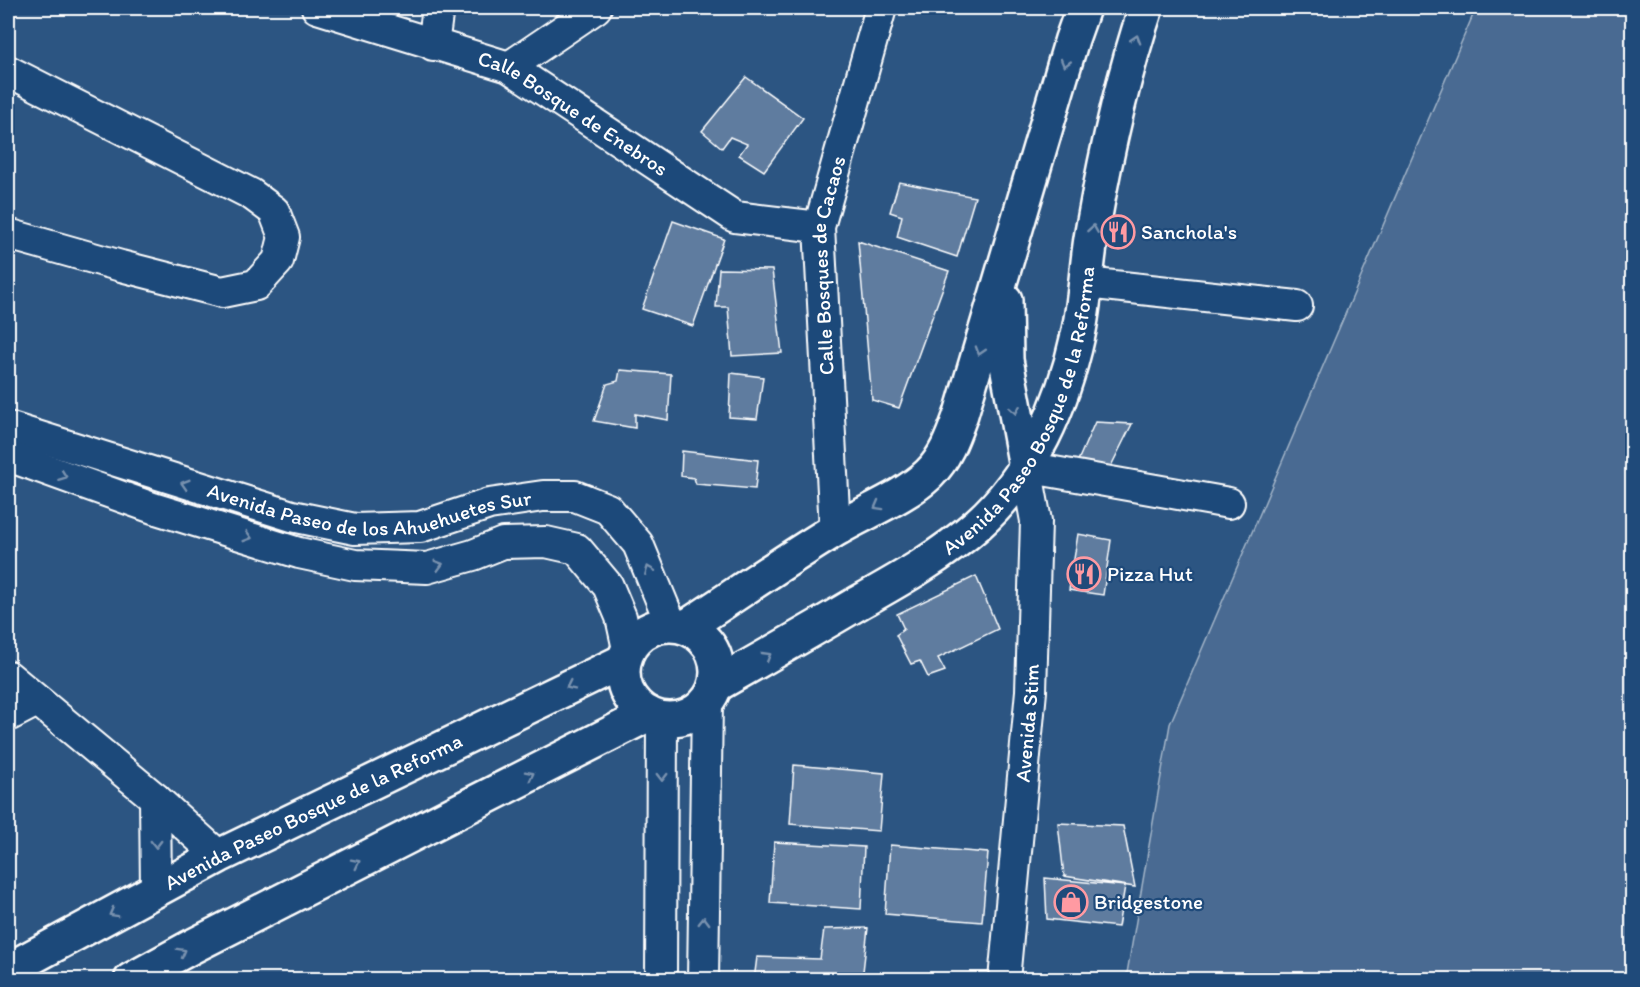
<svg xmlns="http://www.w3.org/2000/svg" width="1640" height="987" font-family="Itim,sans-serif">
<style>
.green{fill:#486b92;stroke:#a4b5c8;stroke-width:1.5}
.building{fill:#5e7c9f;stroke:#fff;stroke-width:1.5}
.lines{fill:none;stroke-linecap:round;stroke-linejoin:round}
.minor-casing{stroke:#fff;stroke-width:34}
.major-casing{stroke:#fff;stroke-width:38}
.minor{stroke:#1f4a7a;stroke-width:30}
.major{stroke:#1f4a7a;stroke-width:33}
.oneway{stroke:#7992af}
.labels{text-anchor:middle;stroke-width:4.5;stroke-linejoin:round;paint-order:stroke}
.street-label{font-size:21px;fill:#fff;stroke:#1f4a7a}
.poi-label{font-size:21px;fill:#fff;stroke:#1f4a7a;text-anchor:start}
</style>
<rect width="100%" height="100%" fill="#2c5582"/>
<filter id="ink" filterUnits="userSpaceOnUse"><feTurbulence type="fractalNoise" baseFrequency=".0167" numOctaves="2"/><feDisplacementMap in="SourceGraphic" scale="12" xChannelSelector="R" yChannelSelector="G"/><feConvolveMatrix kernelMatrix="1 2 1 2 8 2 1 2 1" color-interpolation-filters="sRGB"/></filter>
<g filter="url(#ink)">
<path class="green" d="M1476 8H1632V979H1126L1170 724Z"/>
<path class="building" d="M746 77 803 118 764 171 739 155 747 144 730 137 722 148 702 131Z
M899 182 975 197 957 257 897 237 902 216 890 212Z
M673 221 724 239 693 326 642 309Z
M858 241 949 271 899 408 872 400Z
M719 269 772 270 782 353 732 356 728 307H716Z
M620 370 671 374 668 420 635 414V428L594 421 607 384 618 381Z
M731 373 763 377 757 419 729 417Z
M1095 422 1132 424 1111 466 1077 463Z
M682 451 758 460 755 489 696 484 694 478 681 476Z
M1078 534 1111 540 1103 595 1069 590Z
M976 576 998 629 938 658 945 671 928 677 920 661 911 664 896 635 904 629 897 614Z
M794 765 884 773 879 831 790 824Z
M1058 823 1123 826 1135 887 1064 876Z
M774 842 864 847 861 909 770 903Z
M890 845 988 853 982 922 885 914Z
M1045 878 1125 886 1118 927 1047 919Z
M868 928 862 980H754L757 957 820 959 824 929Z"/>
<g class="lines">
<g class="minor-casing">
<g id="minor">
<path id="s1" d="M317 8 509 67 735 217 819 227"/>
<path d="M433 45 438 8"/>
<path d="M509 67 596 8"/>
<path d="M8 71 251 194 274 211 284 237 278 261 256 285 222 292 121 266 8 234"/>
<path d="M1086 283 1297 306"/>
<path id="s2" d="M8 427 292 516 355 529 420 527 489 504 543 496H575L608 509 638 544 671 624"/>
<path d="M8 456 153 508 299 553 355 565 427 568 473 555 503 543 546 542 577 549 608 586 621 617 628 649"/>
<path id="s3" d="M835 530 819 227 881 8"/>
<path d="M8 676 155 798 219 856"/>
<path d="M8 716 37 701"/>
<path d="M155 798 156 890"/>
<path d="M661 980 662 719"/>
<path d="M703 980 707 702"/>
<path id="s4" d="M1004 980 1031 691 1036 521 1026 467 1229 503"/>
</g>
</g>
<g class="major-casing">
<g id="major">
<path d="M1005 300 1006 360 1026 467"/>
<circle cx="670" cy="672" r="47"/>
<path d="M686 627C735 595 784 561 835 530 863 513 905 497 929 474 946 457 953 436 961 414L1072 39 1083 8"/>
<path id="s5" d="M716 685C763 658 811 631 858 603 899 580 942 556 978 524 1032 476 1063 404 1078 335 1086 299 1086 263 1093 227 1106 153 1122 79 1146 8"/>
<path id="s6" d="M8 970 219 856 623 661"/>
<path d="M131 980 191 947 649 714"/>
</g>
</g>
<use href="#minor" class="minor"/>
<use href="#major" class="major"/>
</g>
<defs><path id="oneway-chevron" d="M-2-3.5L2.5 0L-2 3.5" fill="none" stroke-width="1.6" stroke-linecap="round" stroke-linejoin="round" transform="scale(1.5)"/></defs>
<g class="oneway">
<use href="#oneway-chevron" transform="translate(1136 39) rotate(-73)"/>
<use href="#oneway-chevron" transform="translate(1065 63) rotate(106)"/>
<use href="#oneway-chevron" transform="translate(1093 229) rotate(-81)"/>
<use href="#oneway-chevron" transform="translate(980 351) rotate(107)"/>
<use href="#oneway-chevron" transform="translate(1015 410) rotate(80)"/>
<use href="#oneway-chevron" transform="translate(63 476) rotate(20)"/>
<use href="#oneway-chevron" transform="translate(185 484) rotate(-163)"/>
<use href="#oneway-chevron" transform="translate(878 506) rotate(151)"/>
<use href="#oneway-chevron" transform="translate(248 537) rotate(17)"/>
<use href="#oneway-chevron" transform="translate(439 565) rotate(-16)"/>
<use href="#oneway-chevron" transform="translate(649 570) rotate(-112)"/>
<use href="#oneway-chevron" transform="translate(767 656) rotate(-30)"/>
<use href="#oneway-chevron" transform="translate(570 686) rotate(154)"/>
<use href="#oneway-chevron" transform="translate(530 775) rotate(-27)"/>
<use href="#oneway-chevron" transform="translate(662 777) rotate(90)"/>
<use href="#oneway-chevron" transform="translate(156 844) rotate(90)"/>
<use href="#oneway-chevron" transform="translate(356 863) rotate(-27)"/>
<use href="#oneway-chevron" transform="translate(113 913) rotate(151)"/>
<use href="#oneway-chevron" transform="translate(704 921) rotate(-89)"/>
<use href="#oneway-chevron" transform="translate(182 952) rotate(-29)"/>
</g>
</g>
<defs>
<g id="restaurant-ring" transform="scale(1.725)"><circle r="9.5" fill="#1f4a7a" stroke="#ff9aa2" stroke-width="1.5"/><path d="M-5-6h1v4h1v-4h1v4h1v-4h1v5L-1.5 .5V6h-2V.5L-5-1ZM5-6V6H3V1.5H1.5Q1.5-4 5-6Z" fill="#ff9aa2"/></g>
<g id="shop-ring" transform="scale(1.725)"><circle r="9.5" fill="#1f4a7a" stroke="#ff9aa2" stroke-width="1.5"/><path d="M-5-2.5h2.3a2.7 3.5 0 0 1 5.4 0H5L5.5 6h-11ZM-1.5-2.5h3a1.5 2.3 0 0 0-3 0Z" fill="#ff9aa2"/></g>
</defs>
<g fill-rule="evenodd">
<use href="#restaurant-ring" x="1118" y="232"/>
<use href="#restaurant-ring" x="1084" y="574"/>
<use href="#shop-ring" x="1071" y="902"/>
</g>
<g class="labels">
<g class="street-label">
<text dy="7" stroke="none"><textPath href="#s1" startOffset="279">Calle Bosque de Enebros</textPath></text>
<text dy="7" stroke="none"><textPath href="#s3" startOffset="266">Calle Bosques de Cacaos</textPath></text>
<text dy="7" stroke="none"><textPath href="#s5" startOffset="430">Avenida Paseo Bosque de la Reforma</textPath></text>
<text dy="7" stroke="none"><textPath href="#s2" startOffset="376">Avenida Paseo de los Ahuehuetes Sur</textPath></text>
<text dy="7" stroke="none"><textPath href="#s4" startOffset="258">Avenida Stim</textPath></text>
<text dy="7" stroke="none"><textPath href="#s6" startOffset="344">Avenida Paseo Bosque de la Reforma</textPath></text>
</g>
<g class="poi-label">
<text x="1141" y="239">Sanchola's</text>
<text x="1107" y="581">Pizza Hut</text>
<text x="1094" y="909">Bridgestone</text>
</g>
</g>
<rect width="1640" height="987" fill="none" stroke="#1f4a7a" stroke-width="30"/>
<rect x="15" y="15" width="1610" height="957" fill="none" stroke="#fff" stroke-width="2" filter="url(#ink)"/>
</svg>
